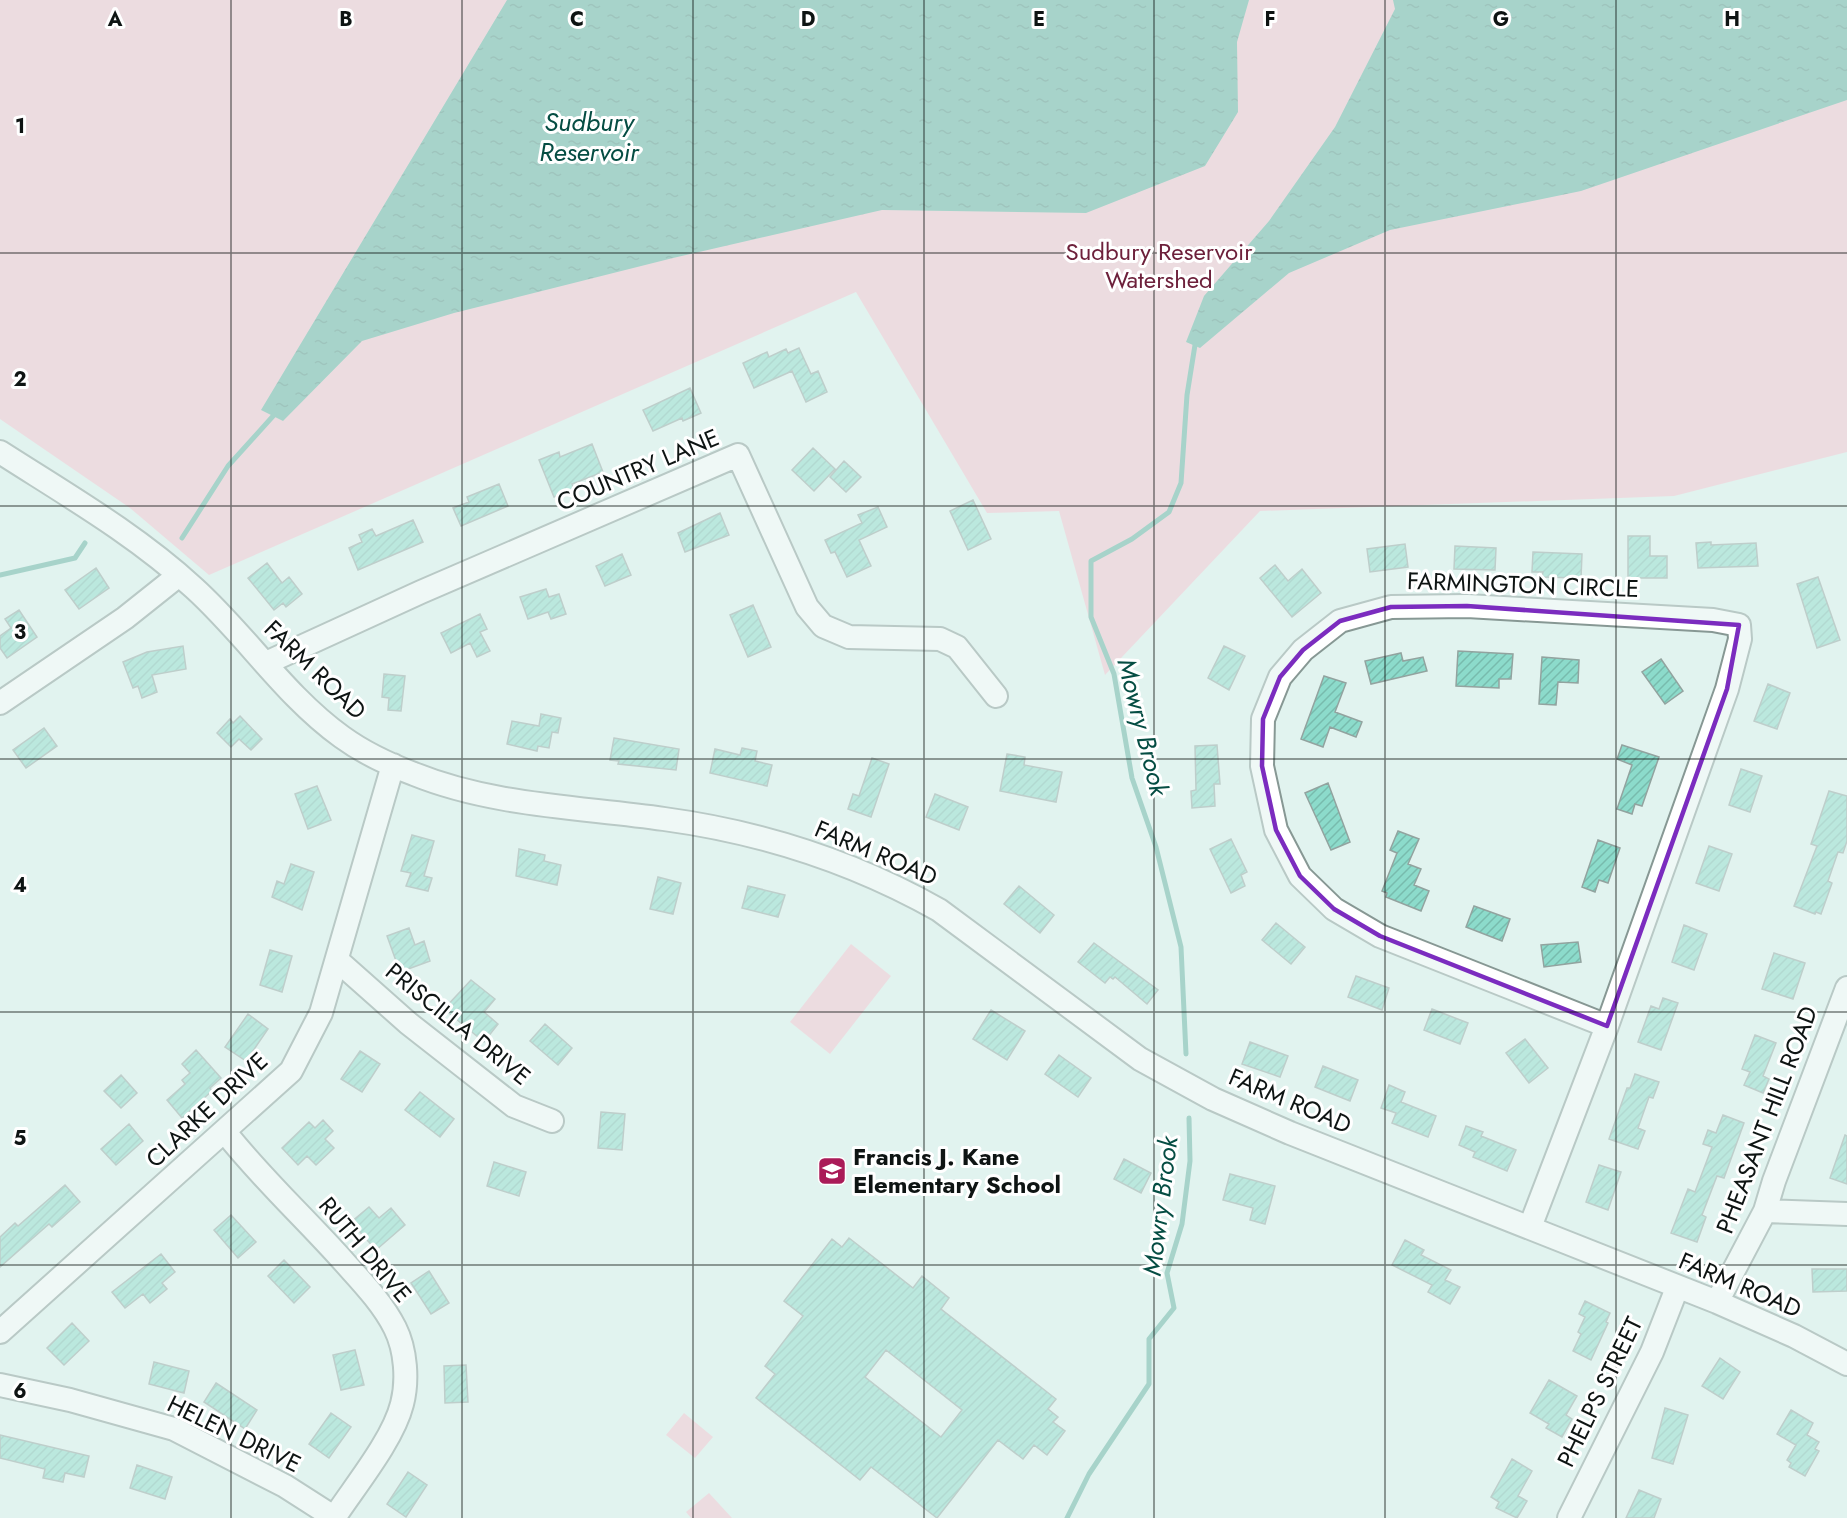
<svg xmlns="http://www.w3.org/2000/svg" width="1847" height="1518" font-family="Jost,sans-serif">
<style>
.green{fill:#f8c2cf}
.water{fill:url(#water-ripples)}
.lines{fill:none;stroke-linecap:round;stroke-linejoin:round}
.stream{stroke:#5fae9e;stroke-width:5}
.building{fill:url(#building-hatch);stroke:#92a39f;stroke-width:1.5;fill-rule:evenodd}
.minor-casing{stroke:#879894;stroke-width:26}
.minor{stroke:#fff;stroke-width:22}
.marked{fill:none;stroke:#7b2cbf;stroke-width:4.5;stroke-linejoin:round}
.grid{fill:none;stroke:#0e1413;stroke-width:1.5;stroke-opacity:0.55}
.labels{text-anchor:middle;stroke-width:6;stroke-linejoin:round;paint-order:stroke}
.park-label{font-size:24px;fill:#6d203b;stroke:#fff}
.street-label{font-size:24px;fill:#0e1413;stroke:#fff}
.poi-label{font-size:24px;font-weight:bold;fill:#0e1413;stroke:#fff;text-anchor:start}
.water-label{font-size:26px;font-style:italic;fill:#054d43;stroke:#fff}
.grid-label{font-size:20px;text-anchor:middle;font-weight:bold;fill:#0e1413;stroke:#fff;stroke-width:6;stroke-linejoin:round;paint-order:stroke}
</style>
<defs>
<pattern id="water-ripples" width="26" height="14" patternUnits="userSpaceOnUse" patternTransform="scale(1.5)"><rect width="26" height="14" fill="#5fae9e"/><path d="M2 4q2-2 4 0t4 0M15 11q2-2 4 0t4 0" fill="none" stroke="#4d8c80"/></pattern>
<pattern id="building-hatch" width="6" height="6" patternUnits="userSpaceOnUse" patternTransform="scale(1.5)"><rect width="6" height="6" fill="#8cdbcb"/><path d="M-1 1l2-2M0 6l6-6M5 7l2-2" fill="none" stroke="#78bbad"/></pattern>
</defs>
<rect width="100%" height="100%" fill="#e1f3ef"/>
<path class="green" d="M0 0H1847V452L1674 496 1260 511 1105 675 1059 511 987 513 856 292 209 575 130 508 0 419Z
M851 944 891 976 830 1054 790 1022Z
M684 1413 713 1437 695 1458 666 1435Z
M709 1493 732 1518H691L686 1512Z"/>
<path class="water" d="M507 0H1249L1237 42 1238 112 1205 166 1086 213 882 210 673 258 454 313 362 341 283 421 261 410Z
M1393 0H1847V100L1581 191 1390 230 1289 273 1200 348 1186 342 1204 296 1269 221 1335 127 1395 9Z"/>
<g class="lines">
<path class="stream" d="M182 538 228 466 274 415
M0 575 75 558 85 543
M1186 1054 1181 947 1156 847 1132 778 1114 674 1091 617V561L1132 539 1169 512 1181 483 1187 395 1195 345
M1067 1518 1089 1474 1149 1384V1339L1174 1308 1167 1273 1182 1224 1190 1161 1189 1118"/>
</g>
<path class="building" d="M799 348 811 374 818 371 827 392 806 402 792 371 754 388 743 363 767 352 769 357 786 349 788 353Z
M690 388 701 413 683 421 682 418 653 431 643 410Z
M592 444 603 472 572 484 574 489 554 497 539 460 559 452 560 457Z
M813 448 835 469 814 491 792 470Z
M844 461 861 477 846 492 830 477Z
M499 484 508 506 461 526 453 508 469 502 467 497Z
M973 500 991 539 968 550 950 511Z
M878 507 887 527 859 540 871 566 847 577 835 552 831 553 825 540 862 523 858 515Z
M720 513 729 535 685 552 678 533Z
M413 520 423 542 358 570 349 548 362 542 359 535 372 529 376 536Z
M1628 536H1650V556H1667V578H1628Z
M1711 542V545L1756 543 1758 566 1698 568 1696 543Z
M1405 544 1408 567 1370 572 1367 549Z
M1455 546 1496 548 1495 570 1454 569Z
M1533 552 1582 554 1581 578 1542 577 1543 572H1532Z
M622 554 631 575 605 586 596 566Z
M267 563 282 583 289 577 302 594 286 607 283 603 274 610 248 578Z
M1275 565 1288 581 1302 569 1321 593 1292 617 1260 578Z
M96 568 109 588 79 609 65 590Z
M1818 577 1840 640 1817 648 1797 584Z
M546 589 549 597 559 594 566 614 551 619 548 612 528 619 520 597Z
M753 605 771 647 748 657 730 615Z
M19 610 37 637 7 658 0 648V636L11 628 5 619Z
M480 614 487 629 480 632 490 651 477 657 470 643 451 653 441 633Z
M183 646 186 669 152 675 157 692 142 698 138 686 133 688 123 662 147 652Z
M1224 646 1245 656 1229 690 1208 678Z
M1458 651 1513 654 1511 679H1499V688L1456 686Z
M1401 653 1403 661 1423 657 1427 671 1371 684 1365 661Z
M1542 657 1579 660 1578 683 1558 682 1556 705 1539 704Z
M1661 659 1683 691 1665 704 1642 672Z
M384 674 405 676 401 711 388 710 389 698 382 697Z
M1324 676 1346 683 1335 712 1362 722 1356 737 1330 727 1323 747 1301 739Z
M1768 684 1790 693 1777 729 1754 721Z
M541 714 561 718 558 733 552 732 549 748 538 746 537 751 507 744 512 721 539 726Z
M240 716 262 739 251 750 239 739 231 747 217 733 230 719 233 723Z
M44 728 57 746 26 768 13 750Z
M614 738 679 749 676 770 618 764 619 761 610 760Z
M1217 745 1220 784H1214L1215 806 1192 808 1191 791 1196 790 1195 746Z
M1622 745 1659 757 1642 806 1635 804 1632 814 1617 809 1632 765 1617 759Z
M742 748 757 751 755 761 772 765 767 786 710 773 715 749 740 755Z
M1007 754 1025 757 1024 765 1062 772 1056 802 1000 791Z
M872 758 889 764 871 817 848 809 853 794 859 796Z
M1741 769 1762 776 1750 812 1729 805Z
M1328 783 1350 842 1331 850 1305 793Z
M317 786 331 820 308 829 295 794Z
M1829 791 1847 796V841L1843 853 1838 852 1828 881 1832 883 1821 914 1816 912 1815 914 1794 906 1817 846 1811 844Z
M935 794 968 807 959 830 926 817Z
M1398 831 1419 839 1408 864 1421 869 1414 885 1429 891 1421 911 1386 897 1387 893 1382 891 1397 853 1390 850Z
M412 835 434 841 424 876 432 878 428 891 406 886 411 873 401 871Z
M1231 839 1247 872 1241 875 1245 886 1231 893 1210 849Z
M1598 840 1620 848 1608 883 1599 880 1595 892 1582 887Z
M1709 846 1732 854 1719 891 1696 883Z
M519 849 545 855 544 861 561 865 557 885 516 876Z
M291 864 314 872 302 910 272 897 277 881 284 884Z
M658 877 681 883 673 914 650 909Z
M748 886 785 895 778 917 742 908Z
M1019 886 1054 915 1040 933 1004 904Z
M1474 906 1510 919 1502 941 1466 927Z
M1276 923 1305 947 1291 964 1262 940Z
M1684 925 1707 934 1694 970 1672 962Z
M409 928 415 945 424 941 430 961 400 972 387 936Z
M1578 942 1581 962 1544 967 1541 945Z
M1094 943 1158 990 1147 1004 1115 977 1113 979 1110 977 1105 983 1078 962Z
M270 950 292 956 282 992 260 985Z
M1774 953 1805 963 1793 999 1762 989Z
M1356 976 1389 988 1382 1010 1348 997Z
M471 980 495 999 484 1012 498 1024 484 1042 444 1009Z
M1663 998 1678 1003 1661 1050 1638 1042 1651 1006 1659 1009Z
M1432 1009 1468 1023 1460 1044 1424 1030Z
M991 1010 1025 1031 1007 1060 973 1039Z
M248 1014 268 1029 246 1061 225 1047Z
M545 1024 572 1048 558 1065 530 1041Z
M1755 1035 1776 1043 1763 1076 1769 1079 1763 1093 1744 1085 1750 1072 1742 1069Z
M1525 1039 1548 1068 1529 1083 1506 1053Z
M1250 1042 1288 1056 1280 1077 1242 1064Z
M196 1050 221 1078 210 1088 212 1091 182 1118 167 1100 185 1084 182 1080 190 1073 182 1064Z
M360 1051 380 1064 362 1092 341 1079Z
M1059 1055 1091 1078 1078 1097 1045 1074Z
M1323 1066 1358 1080 1350 1101 1315 1087Z
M1635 1074 1659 1082 1653 1098 1649 1097 1638 1128 1645 1131 1638 1149 1609 1139 1627 1088H1630Z
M121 1075 137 1093 121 1108 104 1091Z
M1389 1085 1405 1092 1401 1102 1436 1116 1428 1137 1392 1123 1396 1113 1381 1108Z
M420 1092 454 1119 440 1137 405 1110Z
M601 1112 625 1114 622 1150 598 1148Z
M1723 1115 1744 1123 1724 1178 1717 1176 1702 1215 1706 1217 1697 1242 1671 1233 1688 1189 1695 1192 1712 1147 1703 1144 1708 1130 1716 1133Z
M323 1120 333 1131 325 1139 334 1148 316 1165 307 1156 298 1165 282 1148 309 1122 315 1128Z
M129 1124 143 1141 116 1165 101 1149Z
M1466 1126 1483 1132 1481 1136 1516 1150 1507 1171 1473 1157 1475 1152 1459 1145Z
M1845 1135 1847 1136V1184L1830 1178Z
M1124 1159 1151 1173 1141 1193 1114 1179Z
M494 1162 526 1172 519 1196 487 1186Z
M1599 1165 1621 1172 1608 1210 1586 1202Z
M1230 1174 1275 1186 1265 1224 1250 1220 1253 1208 1223 1200Z
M65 1185 80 1202 52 1227 49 1224 0 1267V1237L15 1223 18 1226Z
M369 1207 379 1218 391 1208 405 1225 376 1250 351 1222Z
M231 1215 256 1242 238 1258 214 1230Z
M849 1238 913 1288 922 1276 949 1298 941 1309 1056 1399 1048 1409 1058 1417 1053 1422 1065 1431 1047 1455 1034 1445 1023 1459 998 1440 937 1518 871 1467 860 1480 756 1398 775 1374 765 1366 803 1316 784 1301 832 1239 842 1247ZM886 1350 962 1410 941 1437 865 1377Z
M1405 1240 1424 1250 1421 1255 1451 1270 1445 1280 1460 1287 1450 1304 1428 1292 1432 1285 1392 1265Z
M161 1254 175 1272 162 1283 167 1289 150 1303 143 1294 125 1308 112 1292Z
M284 1260 310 1287 294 1303 268 1276Z
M1812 1269H1847V1291L1813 1292Z
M429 1271 449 1303 431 1314 411 1283Z
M1585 1301 1610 1313 1606 1322 1608 1323 1591 1360 1573 1351 1581 1334 1578 1332 1585 1317 1579 1314Z
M72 1323 89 1341 64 1365 47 1348Z
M355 1350 364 1385 341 1390 333 1355Z
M1720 1358 1740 1372 1723 1399 1702 1386Z
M154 1362 189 1371 184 1393 149 1384Z
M466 1365 468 1402 445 1403 444 1366Z
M1549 1380 1577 1396 1566 1415 1572 1419 1562 1437 1546 1428 1549 1424 1530 1413Z
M216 1383 257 1410 245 1429 204 1402Z
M1665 1408 1688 1415 1673 1464 1652 1458Z
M1791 1410 1813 1423 1807 1435 1819 1442 1815 1449 1819 1451 1805 1476 1789 1467 1791 1463 1787 1460 1796 1445 1777 1434Z
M331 1413 351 1427 329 1458 309 1444Z
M0 1435 89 1456 84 1477 65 1473 63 1482 43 1478 45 1469 0 1458Z
M1512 1459 1532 1471 1518 1496 1527 1501 1517 1518 1496 1508 1499 1502 1491 1497Z
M137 1465 172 1477 165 1499 130 1488Z
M408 1472 427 1485 406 1517 387 1504Z
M1639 1490 1661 1499 1654 1518H1626Z"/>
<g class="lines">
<g class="minor-casing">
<path id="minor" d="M0 452C67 495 135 534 194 588 246 635 285 696 342 737 364 753 390 765 414 774 493 806 581 807 664 819 760 832 854 862 939 910L1140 1059 1213 1099 1290 1133 1717 1302 1794 1336 1847 1364
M266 663 421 592 738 455 807 607 823 626 849 637 940 639 957 647 996 696
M0 703 125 618 179 575
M337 960 408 1023 514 1106 552 1121
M225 1132C262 1179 306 1219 345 1263 363 1283 383 1304 395 1328 406 1350 408 1381 402 1404 393 1440 355 1486 334 1518
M1765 1211 1847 1214
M1530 1227 1607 1026 1380 936 1334 909 1300 876 1276 830 1262 766 1263 719 1280 677 1303 650 1340 621 1391 607 1467 606 1713 620 1739 625 1740 639 1727 689 1607 1026
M1717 1302 1765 1211 1774 1181 1847 988
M0 1332 291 1071 321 1013 393 765
M0 1385 70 1400 174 1429 285 1486 335 1518
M1569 1518 1652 1352 1677 1288"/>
</g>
<use href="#minor" class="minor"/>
</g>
<path d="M0 0H1847V1518H0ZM1467 606 1739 625 1727 689 1607 1026 1380 936 1334 909 1300 876 1276 830 1262 766 1263 719 1280 677 1303 650 1340 621 1391 607Z" fill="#e1f3ef" fill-opacity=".55" fill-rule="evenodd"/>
<path class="marked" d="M1467 606 1739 625 1727 689 1607 1026 1380 936 1334 909 1300 876 1276 830 1262 766 1263 719 1280 677 1303 650 1340 621 1391 607Z"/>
<path class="grid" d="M231 0V1518M462 0V1518M693 0V1518M924 0V1518M1154 0V1518M1385 0V1518M1616 0V1518M0 253H1847M0 506H1847M0 759H1847M0 1012H1847M0 1265H1847"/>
<defs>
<g id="school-square" transform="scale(1.5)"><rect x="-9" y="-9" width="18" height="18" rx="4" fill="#aa1b58" stroke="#fff"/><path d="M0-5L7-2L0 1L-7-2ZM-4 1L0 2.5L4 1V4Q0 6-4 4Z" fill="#fff"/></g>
</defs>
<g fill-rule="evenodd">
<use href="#school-square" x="832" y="1171"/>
</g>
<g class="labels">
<g class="park-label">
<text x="1159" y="260">Sudbury Reservoir<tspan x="1159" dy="28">Watershed</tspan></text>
</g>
<g class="street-label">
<text transform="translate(638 470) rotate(-23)" y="8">COUNTRY LANE</text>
<text transform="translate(1523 585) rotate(2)" y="8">FARMINGTON CIRCLE</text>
<text transform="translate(315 670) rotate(44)" y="8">FARM ROAD</text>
<text transform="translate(876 853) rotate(23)" y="8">FARM ROAD</text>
<text transform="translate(458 1024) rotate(39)" y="8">PRISCILLA DRIVE</text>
<text transform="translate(1290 1101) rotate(23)" y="8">FARM ROAD</text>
<text transform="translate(207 1110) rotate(-43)" y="8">CLARKE DRIVE</text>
<text transform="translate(1767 1120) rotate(-69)" y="8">PHEASANT HILL ROAD</text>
<text transform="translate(365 1250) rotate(50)" y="8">RUTH DRIVE</text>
<text transform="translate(1740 1285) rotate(23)" y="8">FARM ROAD</text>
<text transform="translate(1600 1392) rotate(-64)" y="8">PHELPS STREET</text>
<text transform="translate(234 1434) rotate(26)" y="8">HELEN DRIVE</text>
</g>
<g class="poi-label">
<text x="853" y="1165">Francis J. Kane<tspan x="853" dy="28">Elementary School</tspan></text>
</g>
<g class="water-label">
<text x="589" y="131">Sudbury<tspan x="589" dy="30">Reservoir</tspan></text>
<text transform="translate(1143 727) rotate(76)" y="9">Mowry Brook</text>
<text transform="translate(1160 1206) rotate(-83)" y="9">Mowry Brook</text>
</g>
</g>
<g class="grid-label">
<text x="115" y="26">A</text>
<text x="346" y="26">B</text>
<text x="577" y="26">C</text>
<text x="808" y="26">D</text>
<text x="1039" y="26">E</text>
<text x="1270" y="26">F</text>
<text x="1501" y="26">G</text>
<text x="1732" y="26">H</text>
<text x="20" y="133">1</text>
<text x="20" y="386">2</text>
<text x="20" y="639">3</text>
<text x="20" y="892">4</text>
<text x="20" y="1145">5</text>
<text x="20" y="1398">6</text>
</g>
</svg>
